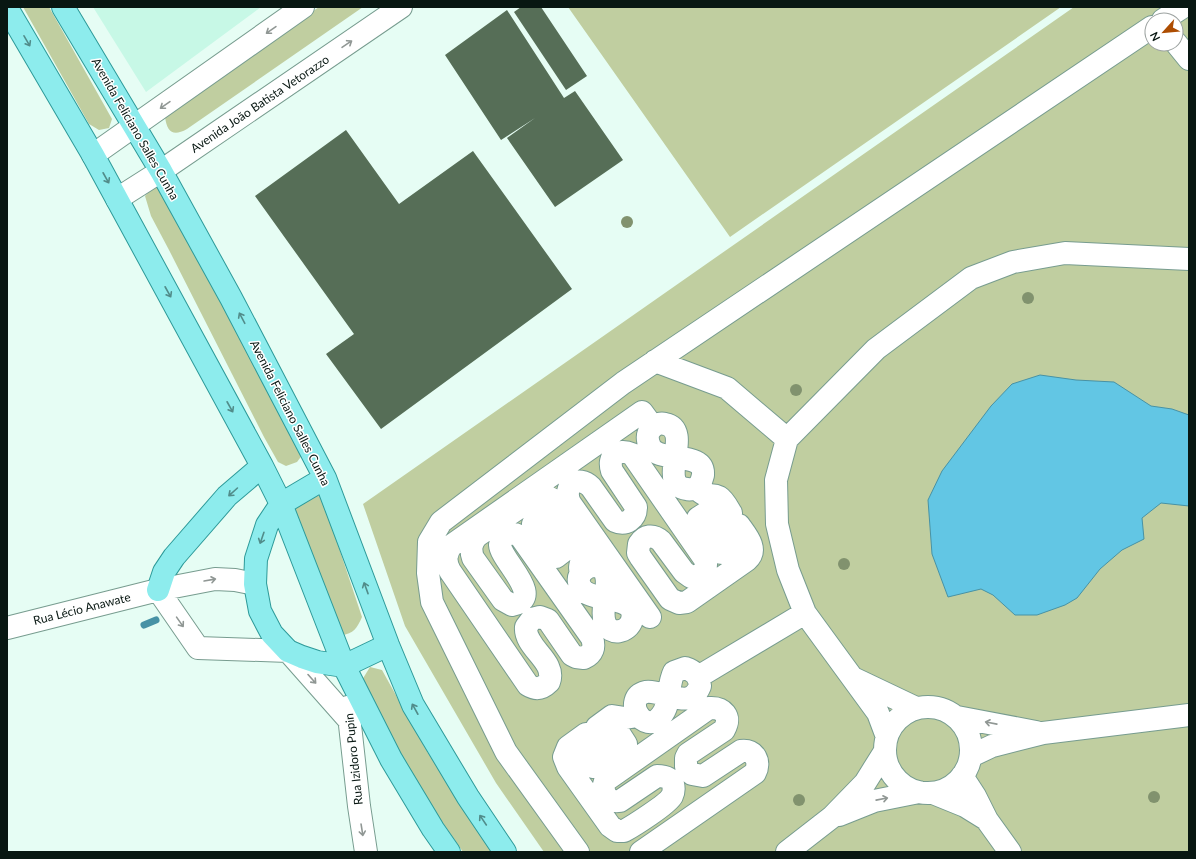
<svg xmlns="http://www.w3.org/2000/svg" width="1196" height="859" font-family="Lato,sans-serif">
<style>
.built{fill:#c7f8e6}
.green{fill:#c0cea0;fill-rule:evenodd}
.water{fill:#62c6e4;stroke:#4792a5}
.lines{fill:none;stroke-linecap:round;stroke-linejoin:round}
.stream{stroke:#4792a5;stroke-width:7}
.building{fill:#566e57}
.minor-casing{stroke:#779c8f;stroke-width:24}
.major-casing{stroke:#2d9a99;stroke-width:24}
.minor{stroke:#fff;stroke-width:22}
.major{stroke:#8deced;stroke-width:22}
.tree{fill:#81926e}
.oneway{stroke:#909794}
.oneway2{stroke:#518c8a}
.labels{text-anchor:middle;stroke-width:3;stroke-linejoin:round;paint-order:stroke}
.street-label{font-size:12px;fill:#081712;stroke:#fff}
</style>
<rect width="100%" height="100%" fill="#e6fdf4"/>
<path class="built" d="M93 7H261L146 92Z"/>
<path class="green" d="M23 7H49L112 119 109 128 99 130 89 124Z
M319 7H363L187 129C173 137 167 132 165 117L170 111Z
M568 7H1061L730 237Z
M1074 7H1189V852H544L496 783 405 626 363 504ZM1152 20H1176V44H1152Z
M153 187 164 189 303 454 297 462 286 466 278 462 264 437 169 250 151 216 145 196Z
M312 494 322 497 362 617C357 628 354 634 341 635L297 523 295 509Z
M370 667 382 670 428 753 493 852H463L432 807 373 707 362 680Z"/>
<path class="water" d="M1040 375 1076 380 1114 382 1151 406 1172 409 1189 415V506L1161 503 1142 518 1144 539 1122 550 1100 569 1077 598 1065 605 1037 615H1015L993 595 981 589 948 597 932 554 928 500 942 471 991 406 1012 384Z"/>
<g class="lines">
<path class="stream" d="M144 625 156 620"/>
</g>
<path class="building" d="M521 7H541L587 76 566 90 514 12Z
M507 10 564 98 575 91 623 160 555 207 507 138 535 118 501 140 445 55Z
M346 130 399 204 473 151 572 289 381 429 326 354 354 334 255 196Z"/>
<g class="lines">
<g class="minor-casing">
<path id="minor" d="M1163 20 1183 7
M1176 43 1189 59
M93 155 303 7
M117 199 161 171 401 7
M655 361 727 388 787 439 776 480 777 524 788 570 805 613 878 713 887 737
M787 439 876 349 971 278 1013 262 1065 253 1189 259
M675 457C674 469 669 487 687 489 690 490 695 489 698 486 701 484 702 479 703 475 705 447 650 468 648 440 647 435 649 430 653 427 656 424 661 423 665 424 681 427 677 445 675 457
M581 573C577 563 587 556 584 547 583 541 576 535 573 530L562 537 569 547 556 557 533 524 546 515 554 526 566 518C559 507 553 494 538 495L477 536C471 543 470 549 473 558L503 600 512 605C546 598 501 561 500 545 502 535 510 531 520 536L592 638C595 647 593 654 584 658L576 657 572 655 548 620 540 617 532 619 526 627C524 648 557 661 549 682 542 689 536 690 528 685L450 571C445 562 445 554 452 545L642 412 653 427
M158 590 198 648 288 651 349 720
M605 599C604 606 602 615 605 623 610 636 628 633 632 620 639 590 581 607 579 582 578 578 580 574 583 571 586 568 590 566 594 566 611 567 607 587 605 599
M650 617 570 503C562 486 578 474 591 487L615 521C626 526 636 519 636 507L612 471C607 456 618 448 632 454L706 561C707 571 701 576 691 577L684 572 661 541C653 534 645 535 639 544L638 553 641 558 670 599 679 603 687 602 747 560C759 549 746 535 739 525L728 532 736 543 722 553 698 518 712 509 720 521 731 513C728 508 724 500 719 497 709 492 709 501 696 488
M7 628 158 590 215 579 235 580 255 584
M698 677 805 613
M855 679 916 708
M668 696C661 694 653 691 646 692 621 698 644 737 661 716 671 705 667 686 674 672L685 668C694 671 699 675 700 686 693 703 682 699 668 696
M348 707 359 806 366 852
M885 750a43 43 0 1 1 86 0a43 43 0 1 1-86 0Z
M638 716 625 718 612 716 597 727 605 738 617 730 626 744 593 767 584 754 594 746 586 734 568 747 564 757 568 767 610 826 617 831H624C633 826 668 804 672 796 674 792 674 788 673 784 670 777 664 776 657 776L620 801C607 803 601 792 605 781L709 708C723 707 732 716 724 730L688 754 686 758V767L689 771 692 774 703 776 741 751C755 749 761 762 755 773L641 852
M957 717 1036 732
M971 756 992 746 1043 733 1189 715
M962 776 975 796 987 820 1010 852
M933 793 965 806 986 819
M839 815 874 801 919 792
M578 852 506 752 432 602 428 573 429 542 441 522 623 383 1152 27
M787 852 832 817 865 783 885 751"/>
</g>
<g class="major-casing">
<path id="major" d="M63 7 161 171 231 298 325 478 388 645 413 705 468 797 505 852
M7 8 93 155 262 466 281 504 344 666 391 759 433 829 449 852
M325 478 281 504 267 525 256 559 255 584 260 611 272 634 288 651 302 657 317 662 344 666 388 645
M158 590 164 572 174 557 227 496 262 466"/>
</g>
<use href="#minor" class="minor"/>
<use href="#major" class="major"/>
</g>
<g class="tree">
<circle cx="627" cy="222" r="6"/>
<circle cx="1028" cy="298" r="6"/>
<circle cx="796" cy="390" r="6"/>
<circle cx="844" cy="564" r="6"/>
<circle cx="1154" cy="797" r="6"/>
<circle cx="799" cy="800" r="6"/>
</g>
<defs><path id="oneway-shaft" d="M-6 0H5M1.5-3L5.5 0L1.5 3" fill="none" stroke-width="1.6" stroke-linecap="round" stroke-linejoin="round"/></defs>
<g class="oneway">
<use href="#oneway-shaft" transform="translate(271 30) rotate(145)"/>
<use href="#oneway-shaft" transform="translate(347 44) rotate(-34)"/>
<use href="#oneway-shaft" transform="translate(165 105) rotate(145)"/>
<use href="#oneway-shaft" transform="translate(210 580) rotate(-10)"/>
<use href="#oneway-shaft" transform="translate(180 622) rotate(55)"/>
<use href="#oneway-shaft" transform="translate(312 679) rotate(48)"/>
<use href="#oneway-shaft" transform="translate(991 723) rotate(-169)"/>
<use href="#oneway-shaft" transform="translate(882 799) rotate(-11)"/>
<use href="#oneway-shaft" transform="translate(362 830) rotate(81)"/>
</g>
<g class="oneway2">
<use href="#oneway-shaft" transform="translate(27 41) rotate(60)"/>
<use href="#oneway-shaft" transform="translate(106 178) rotate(61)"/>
<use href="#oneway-shaft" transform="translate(168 292) rotate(61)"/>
<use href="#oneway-shaft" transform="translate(242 318) rotate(-118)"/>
<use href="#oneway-shaft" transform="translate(230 407) rotate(61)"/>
<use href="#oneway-shaft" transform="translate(233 492) rotate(138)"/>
<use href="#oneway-shaft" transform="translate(262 538) rotate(109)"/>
<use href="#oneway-shaft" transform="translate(366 588) rotate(-110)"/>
<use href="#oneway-shaft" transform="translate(415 709) rotate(-119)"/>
<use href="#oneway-shaft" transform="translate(483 820) rotate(-124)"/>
</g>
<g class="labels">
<g class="street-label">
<text transform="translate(260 104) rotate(-34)" y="4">Avenida João Batista Vetorazzo</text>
<text transform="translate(135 129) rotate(60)" y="4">Avenida Feliciano Salles Cunha</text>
<text transform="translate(290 413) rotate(63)" y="4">Avenida Feliciano Salles Cunha</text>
<text transform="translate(82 609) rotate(-14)" y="4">Rua Lécio Anawate</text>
<text transform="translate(354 759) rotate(-96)" y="4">Rua Izidoro Pupin</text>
</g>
</g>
<rect width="1196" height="859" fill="none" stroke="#081712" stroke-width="16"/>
<g transform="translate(1164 32) rotate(243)"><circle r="19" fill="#ffffff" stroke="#9ca2a0"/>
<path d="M0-3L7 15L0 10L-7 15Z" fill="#ad4d02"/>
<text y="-6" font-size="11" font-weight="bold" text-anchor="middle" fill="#081712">N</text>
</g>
</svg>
